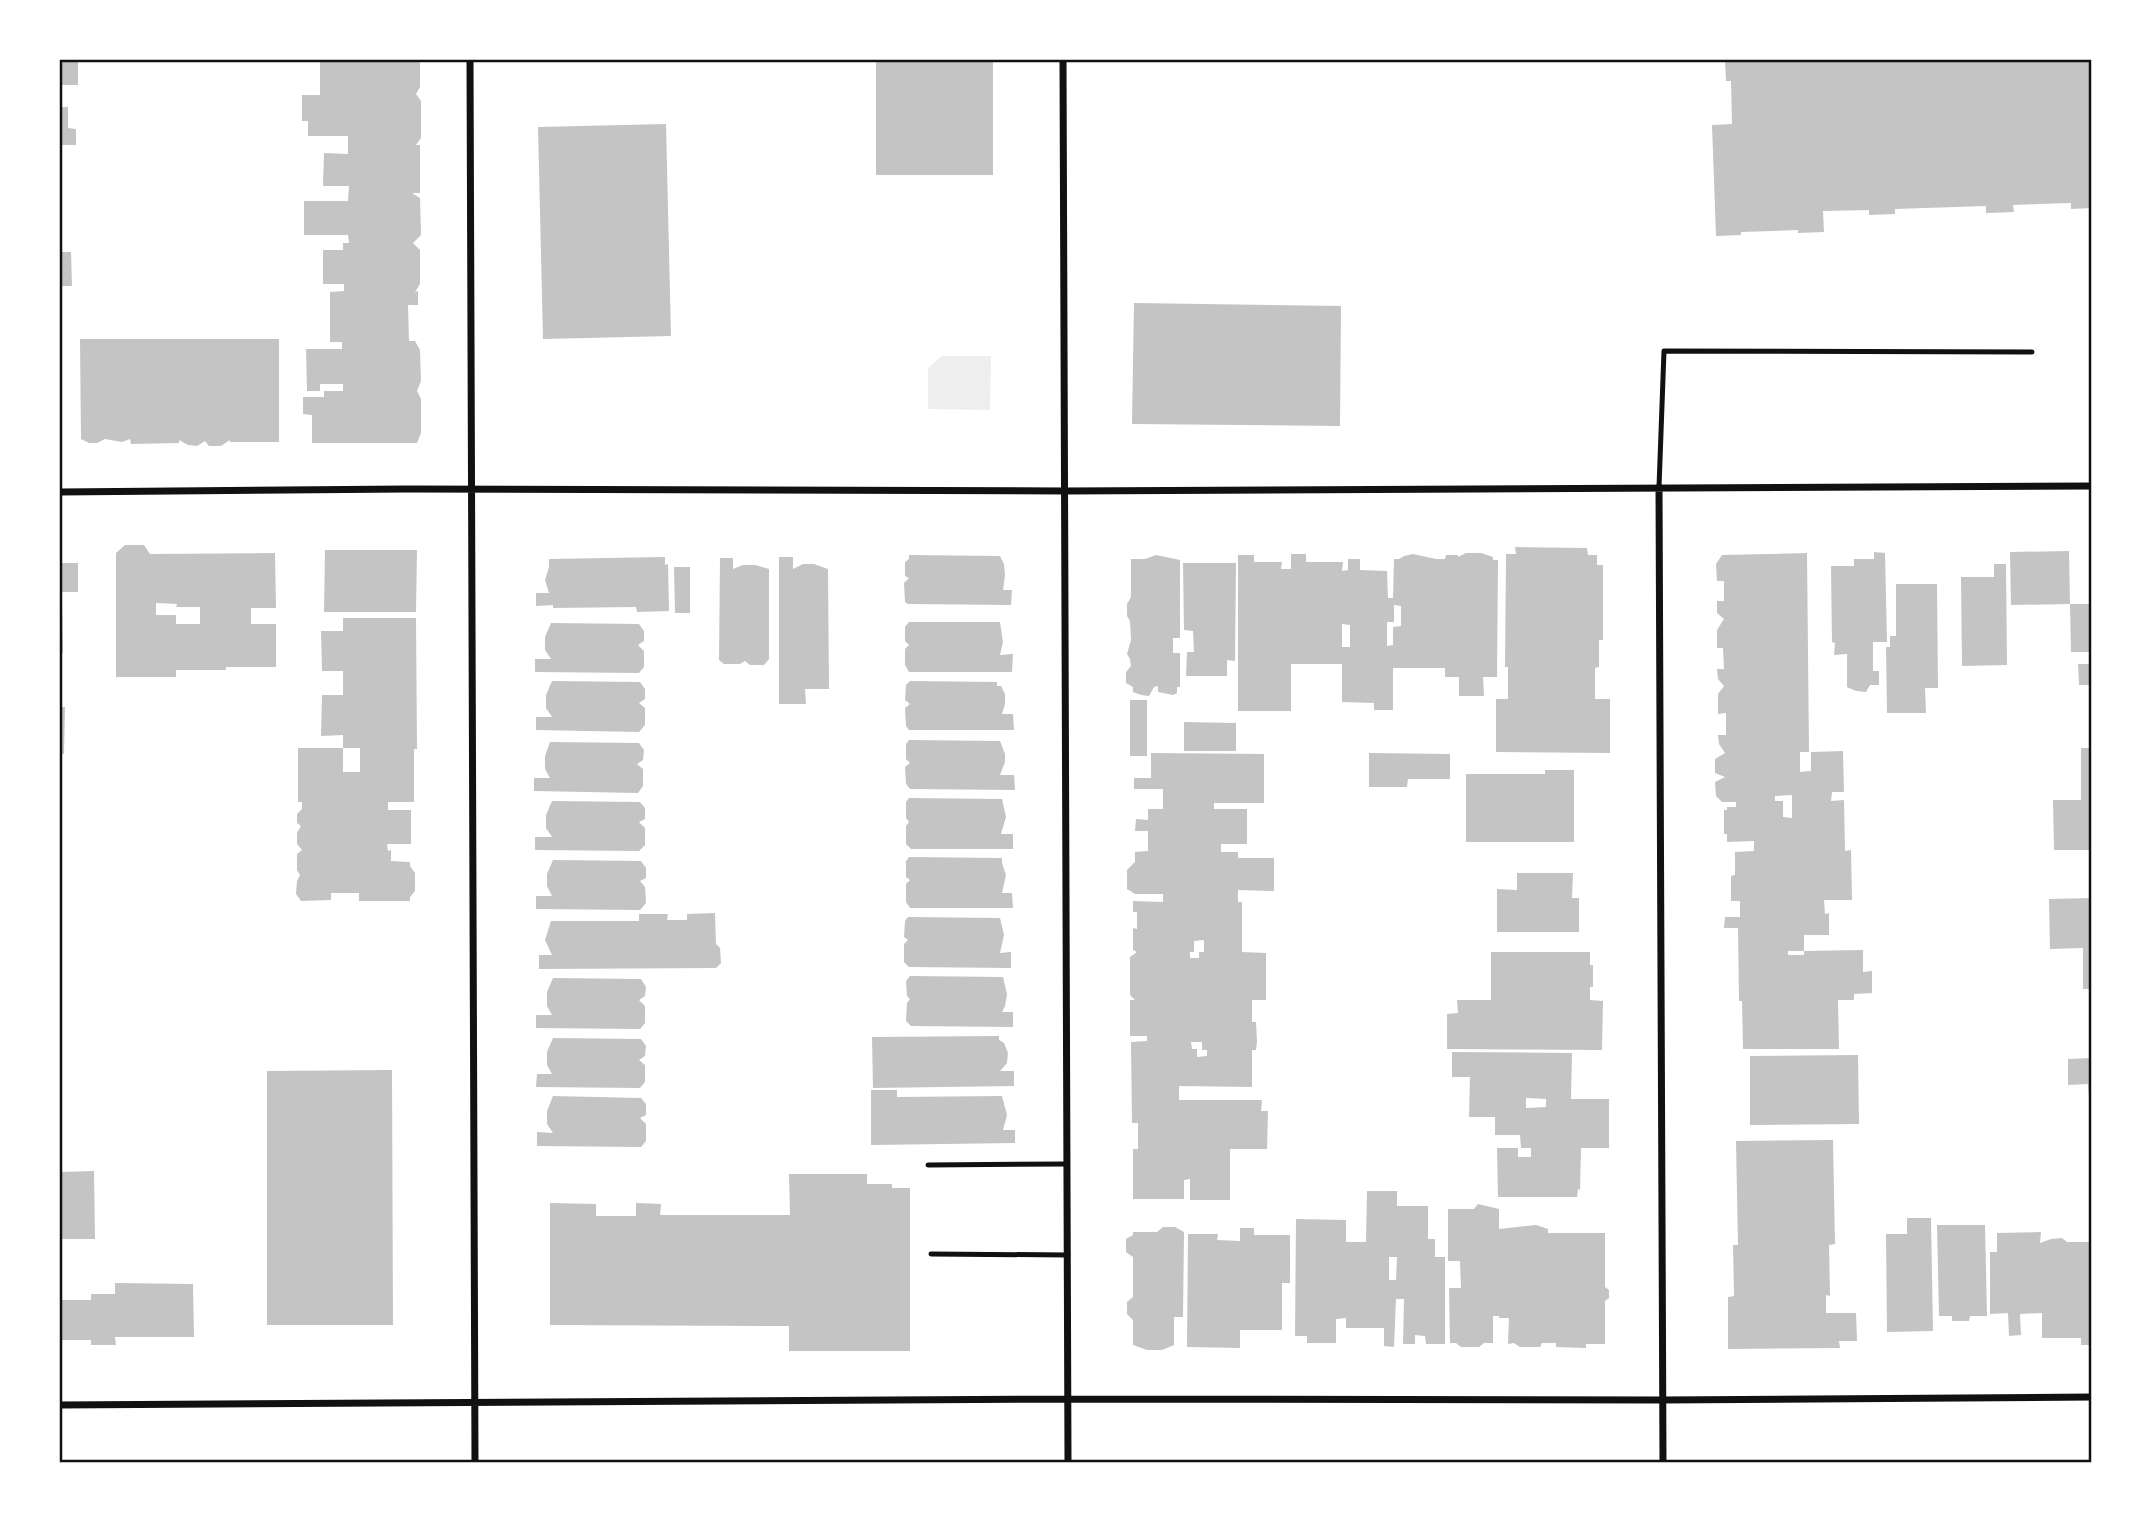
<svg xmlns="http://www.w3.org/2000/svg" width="2151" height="1522" font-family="'Playfair Display',serif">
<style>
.green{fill:#eee}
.building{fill:#c4c4c4;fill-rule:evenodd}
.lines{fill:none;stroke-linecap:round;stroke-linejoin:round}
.service{stroke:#111;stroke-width:5}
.minor{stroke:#111;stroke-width:7}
.neatline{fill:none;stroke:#111;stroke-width:2.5}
</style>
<rect width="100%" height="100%" fill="#fff"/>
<path class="green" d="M942 356H991L990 410 928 409V368Z"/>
<path class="building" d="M60 60H78V85H60Z
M320 60H420V87L416 94 421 101V138L416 145H420V193H412L420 198 421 235 413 243 420 250V284L415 292 418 291V305H408L409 341H415L420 350 421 381 417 391 421 399V433L417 443H312V415L303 414V397H324V391H343V384H320V391H307L306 349H342V342H330V292L344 291V284H323V250H343V243H349L348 235H304V201H348L349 186H323L324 153 348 154V136H308V121H302V95H320Z
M876 60H993V175H876Z
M1725 60H2092V208L2071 209V203L2013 205 2014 212 1986 213V206L1895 209V214L1869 215V210L1823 211 1824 232 1798 233V230L1741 232V235L1716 236 1712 125 1732 124 1731 81H1726Z
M60 107H68V128L76 129V145H60Z
M666 124 671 336 543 339 538 127Z
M60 252H71L72 286H60Z
M1134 303 1341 306 1340 426 1132 424Z
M80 339H279V442H230V440L221 446H209L205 441 197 446 188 445 179 440V443L131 444 130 439 122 442 105 439 97 443H89L81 439Z
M125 545H144L150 554 275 553 276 608H251V624H276V667H226V670H176V677H116V553ZM156 603 177 604 176 607H200V624H176V615H156Z
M1515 547 1587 548 1588 555H1597V565H1603V640H1599V667L1595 668V699H1610V753L1496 752V699H1508V667H1505L1506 554H1516Z
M325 550H417L416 612H324Z
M2069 551 2070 604 2011 605 2010 552Z
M1874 552 1885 553 1887 642H1873V671H1879V685H1870L1866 692 1856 691 1847 687V654L1834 655 1835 643 1832 642 1831 566H1854V559H1874Z
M1466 553H1481L1493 557V560H1498L1497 677H1483L1484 696H1459V677H1445V668H1393V710H1374V703L1342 702V664H1291V711H1238V555H1254V562H1282L1281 569H1291V554H1306V562H1343L1342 571 1348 570V559H1360V570L1387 571 1388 598H1393L1394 559H1399L1404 556 1413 554 1436 559H1445L1446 555H1458V557ZM1394 605 1401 606V626L1393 627V645L1387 646V622H1394ZM1342 624 1350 625V647H1342Z
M1807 553 1809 752H1800V772L1811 771V752L1843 751 1844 792H1832L1831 801 1844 800 1845 851 1851 850 1852 900H1824L1825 914 1829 913V935H1804V951H1788V955H1804V951L1863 950V972L1872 971V993L1854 994V1000H1838L1839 1049H1743L1742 1001H1739L1738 928H1724L1725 917H1740V901H1731V876L1735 875V852L1754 851V841L1727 842V834H1724V810H1727V807H1736V802H1722L1716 796 1715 782 1725 777 1715 773V759L1725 753 1719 744 1718 735H1726V713L1718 714V694L1724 686 1718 679 1717 669H1724L1723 648H1717V630L1724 619 1717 613V601H1724V581H1717L1716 564 1722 555ZM1792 795V818L1783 817V801H1775V796Z
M909 555 1000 556 1004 564 1005 575 1003 590H1012L1011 605 908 604 905 602 904 583 909 578 905 576V562L909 559Z
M1156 555 1180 560V638H1173V653H1180V687H1177V693L1173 695 1158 692V686L1154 687 1149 696 1141 695 1133 692V687L1126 683V672L1131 666 1130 659 1127 654 1131 640 1130 621 1127 616V604L1131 597V559H1145Z
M665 557V565L668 564 669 611 637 612 636 607 553 608V605L536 606V593H549L545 580 549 567V559Z
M779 557H793V569L803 564H814L828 569 829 689H805L806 704H779Z
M720 558H733V569L743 565H755L769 569V659L764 665H750L745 661 740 664H724L719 660Z
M60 563H78V592H60Z
M1183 563H1236L1235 661 1227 660V676H1186L1187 652H1194L1193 631 1184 630Z
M1994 564H2006L2007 665 1962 666 1961 577H1994Z
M674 567H690V613H675Z
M1896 584H1937L1938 688H1925L1926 713H1887L1886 647H1890V636H1896Z
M60 602H62L63 653 60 652Z
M2070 604H2092V652H2071Z
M343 618H416L417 749H414V802H388V810H411V844H387L388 851 391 850V861L410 862V866L415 873V891L410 897V901H359V893H331V900L301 901 296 894 297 881 300 875 297 870V854L302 850 297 844V833L301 826 297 823V814L302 809V802H298V748H343V735L321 736 322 695H343V671H322L321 631H343ZM343 748H360V772H343Z
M909 622H1000L1003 642 1000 655 1013 654 1012 672H909L905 665V649L909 645 905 641V627Z
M551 623 639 624 644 631V641L638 645 644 651V667L639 673 535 672V659H551L545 650V637Z
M2078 664H2092V685H2079Z
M552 681 640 682 645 689V699L639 703 645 708V725L639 732 536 730V717H552L546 708V695Z
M910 681 997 682V686H1001L1005 694V704L1002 714H1013L1014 730H909L906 726 905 708 910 704 905 700 906 685Z
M1130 700H1147V756H1130Z
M60 707H65L64 754H60Z
M1184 722 1236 723V751H1184Z
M909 740 1000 741 1005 754V762L1000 775H1014L1015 790 910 789 906 784 905 767 910 763 906 759V744Z
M550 742 639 743 644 750 643 760 637 764 643 769V786L638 793 534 791V778H550L545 769V756Z
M2081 748H2092V850H2054L2053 800H2081Z
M1151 753 1264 754V803H1214V809H1247V844H1221V852H1238V858H1274V891L1238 890V902H1242V952L1266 953V1000H1252V1022H1256L1257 1042 1256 1050H1252V1087L1179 1086V1100H1262L1261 1111H1268L1267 1149H1230V1200H1190V1179L1184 1180V1199H1133V1149H1138V1123H1132L1131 1042 1147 1041V1036H1130V1000H1135L1130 995V957L1137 952 1133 950V928L1137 929V912H1133V901L1163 902V894H1135L1127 889V870L1135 862V852L1148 851V831H1135L1136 819 1148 820V809H1163V789H1134V778H1151ZM1204 940V952H1199V958H1190V952H1194V941ZM1191 1042H1202V1050H1207V1056L1197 1057V1049H1192Z
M1369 753 1450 754V779H1408L1407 787H1369Z
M1545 770H1574V842H1466V774H1545Z
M909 798 1002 799 1006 817 1001 834H1013V849H911L906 844V826L909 822 906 818V802Z
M552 801 640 802 645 808V819L639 822 645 828V845L639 851 535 850V837H552L546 828V815Z
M909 857 1002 858V863L1006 875 1002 893H1012L1013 908H910L906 902V884L910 880 906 877V861Z
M553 860 641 861 646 868V878L640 881 645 887 646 903 640 910 536 909V896H552L547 886V874Z
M1517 873H1573L1572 898H1579V932H1497V889L1517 890Z
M2092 898V989H2083V948L2050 949 2049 899Z
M715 913 716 944 720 948 721 963 716 968 539 969V955H552L545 940 551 921H639V914H668L667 920H687V914Z
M908 917 1000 918 1004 935 1000 953 1011 952V968L909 967 904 962V944L908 940 904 937 905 921Z
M1491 952H1590V965H1593V987H1590V1000L1603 1001 1602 1050 1447 1049V1014L1458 1013 1457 1000H1491Z
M910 976 1003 977 1007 994 1005 1006 1002 1012H1013V1027L911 1026 906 1021 907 1003 910 999 907 996 906 981Z
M553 978 641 979 646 987 645 996 639 1000 645 1006V1023L640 1029 536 1028V1015H552L547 1006V992Z
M999 1036V1040L1004 1043 1008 1053 1007 1063 1000 1071H1014V1086L873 1088 872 1037Z
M553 1038 641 1039 646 1046 645 1056 639 1060 645 1065V1082L640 1088 536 1087 537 1074H552L547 1065V1052Z
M1452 1052 1572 1053 1571 1099H1609V1148H1581L1580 1190 1578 1189 1577 1197H1498L1497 1148H1518V1157H1531V1148H1521L1520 1135H1495V1117H1469L1470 1077H1452ZM1526 1098 1546 1099V1107L1526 1108Z
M1858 1055 1859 1124 1750 1125V1056Z
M2092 1058V1098H2089L2088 1084 2068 1085V1059Z
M392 1070 393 1325H267V1071Z
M871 1090H897V1097L1002 1096 1007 1115 1003 1130H1015V1143L871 1145Z
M553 1096 641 1098 646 1104V1115L640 1118 646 1124V1141L641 1147 537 1146V1132L553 1133 547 1124V1111Z
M1833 1140 1835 1244 1829 1245 1830 1296 1826 1295V1313H1856L1857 1341H1839L1840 1348 1728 1349V1297L1734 1296 1733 1245H1738L1736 1141Z
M94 1171 95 1239H60V1172Z
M789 1174H867V1184H892V1188H910V1351H789V1326L550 1325V1203L596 1204V1216H636V1203L661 1204 660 1215H790Z
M1367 1191H1397V1206H1428V1239H1435V1257H1445V1344H1426L1425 1336 1415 1335V1344H1403L1404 1299H1396L1394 1347 1384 1346V1328H1346V1318L1336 1319V1343H1307V1336H1295L1296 1219 1346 1220V1242H1366ZM1389 1257H1397L1396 1280H1389Z
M1478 1204 1499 1209V1229L1536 1225 1548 1229V1233H1605V1287L1609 1290V1298L1605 1301V1344H1586V1348L1556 1347V1343H1542L1540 1347H1520L1514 1343 1508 1344 1509 1318H1499V1316H1493V1343H1484L1479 1347H1461L1456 1343H1450L1449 1288H1461L1460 1261H1448V1209H1474Z
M1907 1218H1931L1933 1331 1887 1332 1886 1234H1907Z
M1937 1225H1985L1987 1316H1970L1969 1321H1952V1316H1939Z
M1163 1227H1175L1184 1232 1183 1317H1174V1345L1162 1350H1147L1133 1345V1320L1127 1314V1302L1133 1297V1257L1126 1252V1239L1133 1235V1232H1157Z
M1240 1228H1254V1235H1290V1283H1282V1330H1240V1348L1187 1347 1188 1234H1218L1217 1240 1240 1241Z
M2041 1232 2040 1243 2051 1239 2062 1238 2067 1242H2092V1345H2081V1338H2042V1313L2020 1314 2021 1335 2009 1336 2008 1313 1990 1314V1252H1997V1233Z
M115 1283 193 1284 194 1337H115L116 1345H91V1340H60V1300H91V1294H115Z"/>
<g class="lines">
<path class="service" d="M1659 487 1664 351 2032 352
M928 1165 1067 1164
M931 1254 1068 1255"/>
<path class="minor" d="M470 60 475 1462
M1063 60 1068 1462
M1659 487 1663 1462
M60 492 406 489 1065 491 2092 486
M60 1405 1068 1399 1663 1400 2092 1397"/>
</g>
<rect width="2151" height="1522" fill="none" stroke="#ffffff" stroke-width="122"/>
<rect x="61" y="61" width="2029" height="1400" class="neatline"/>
</svg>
